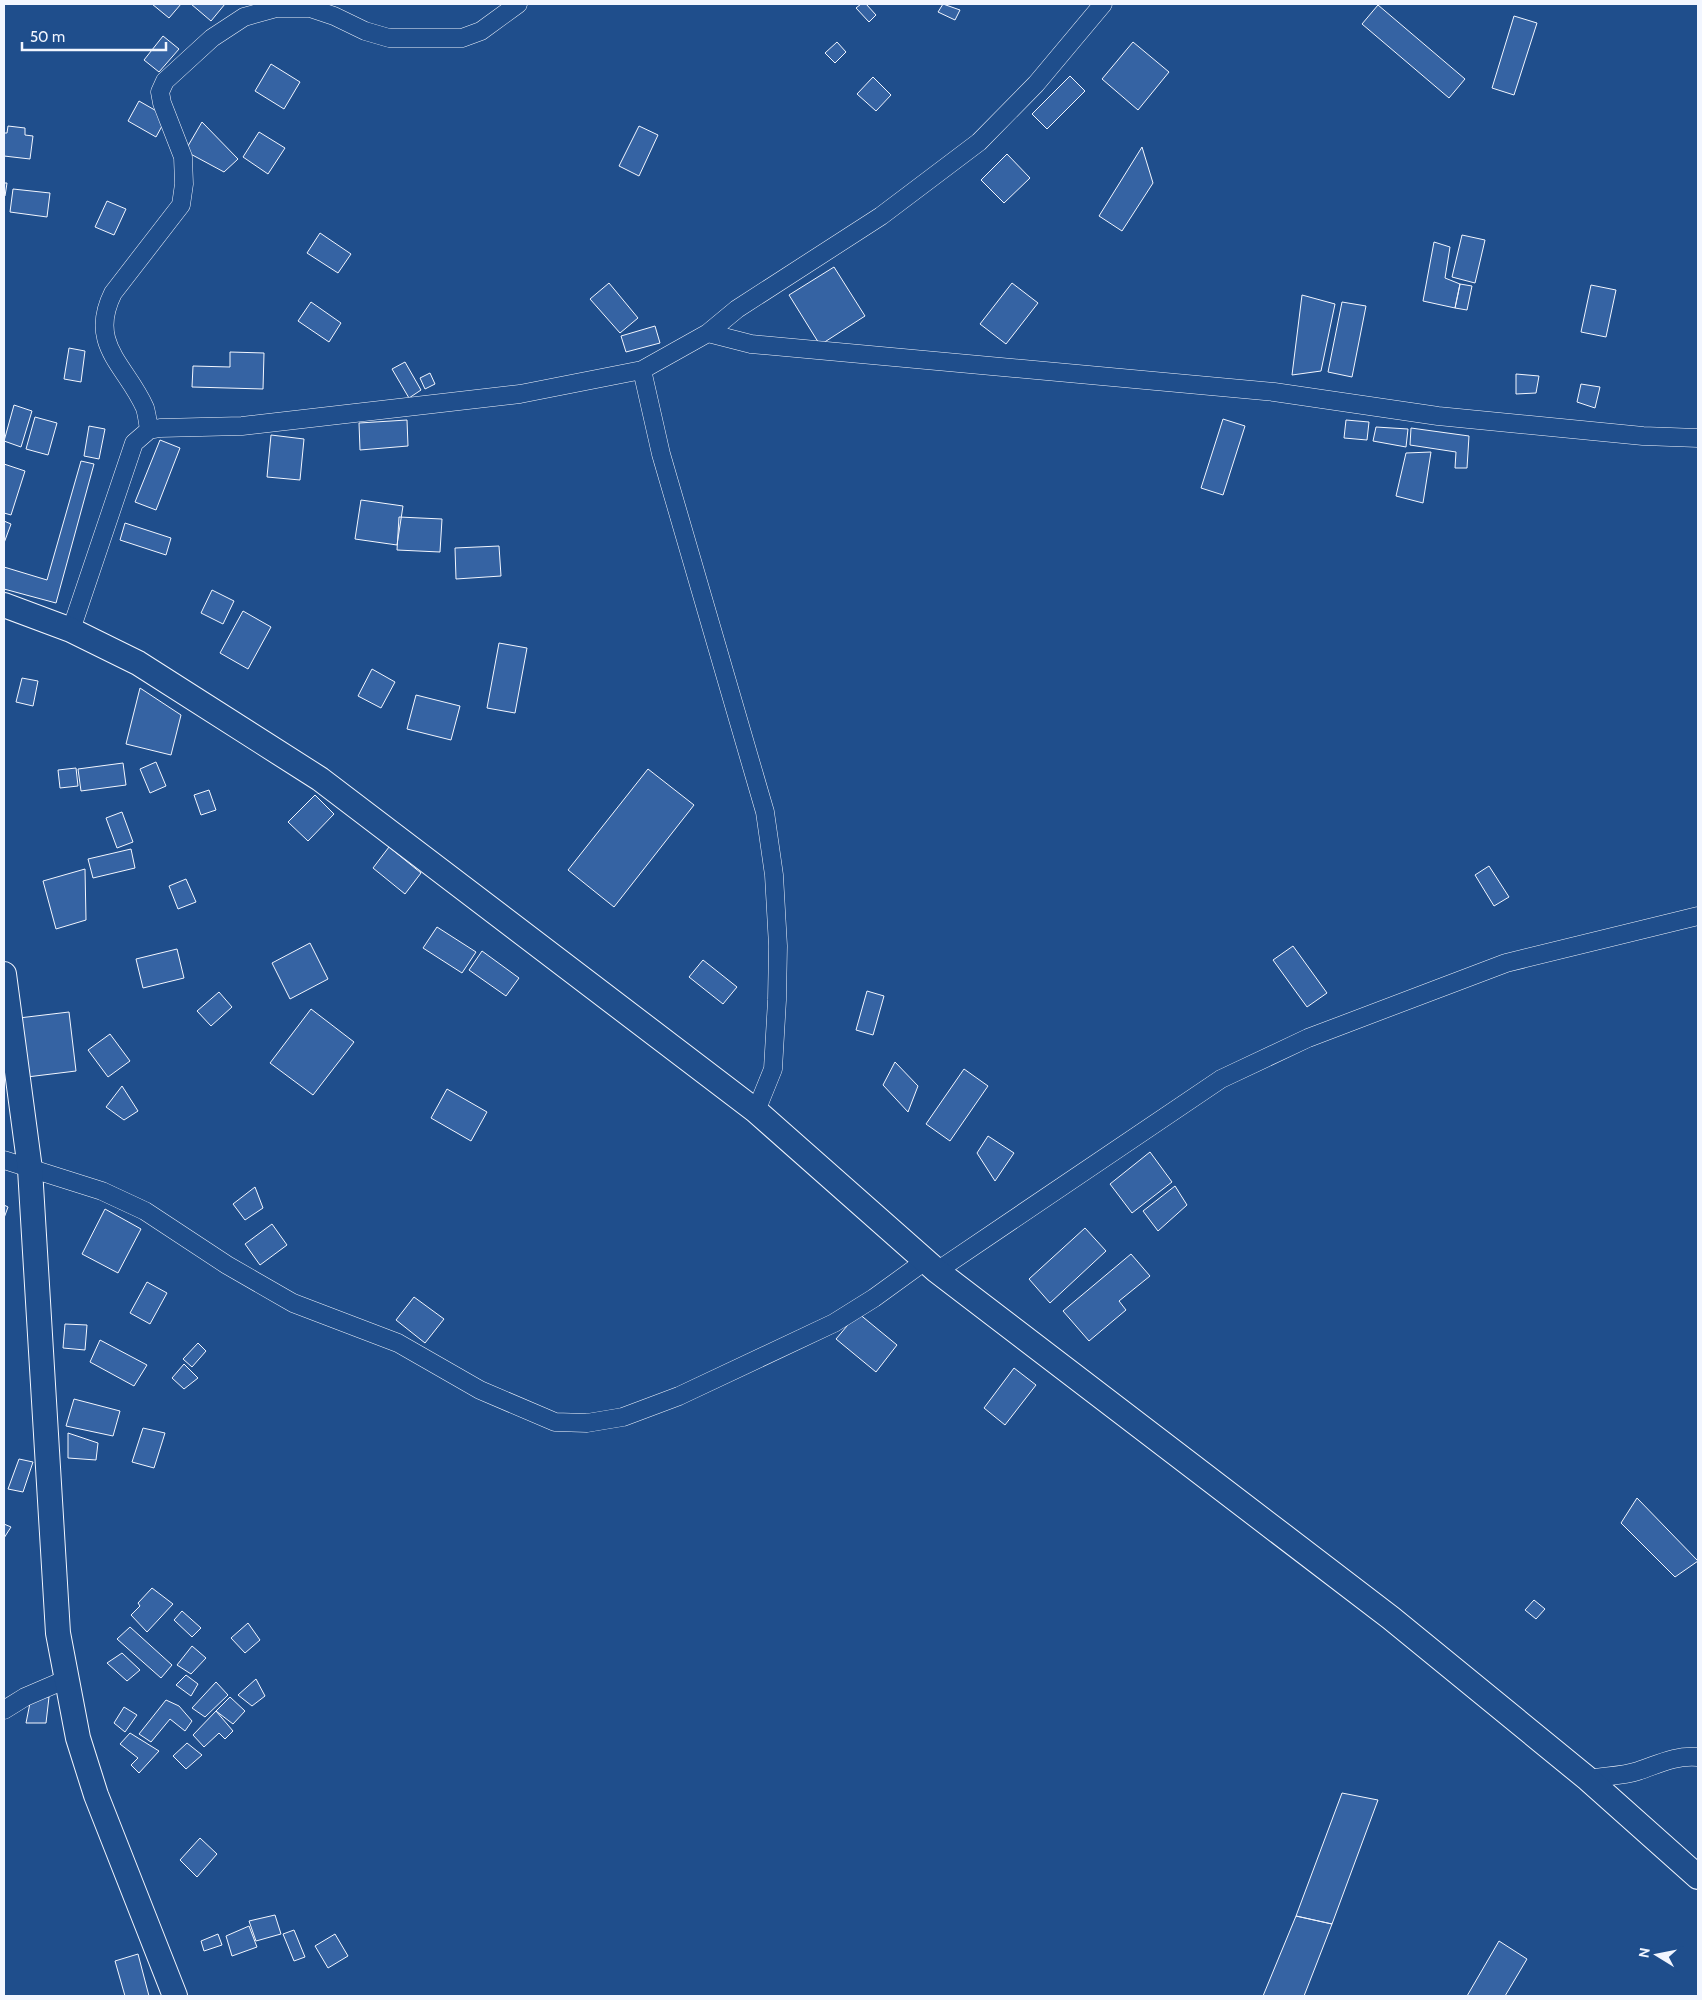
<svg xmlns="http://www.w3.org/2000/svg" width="1702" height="2000" font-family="Cabin,sans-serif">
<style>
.building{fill:#3563a3;stroke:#f2f6ff}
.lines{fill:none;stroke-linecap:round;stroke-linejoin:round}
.street-casing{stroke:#f2f6ff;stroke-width:19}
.secondary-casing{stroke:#f2f6ff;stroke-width:26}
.street{stroke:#1f4e8c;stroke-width:18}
.secondary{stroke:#1f4e8c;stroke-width:24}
</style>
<rect width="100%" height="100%" fill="#1f4e8c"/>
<path class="building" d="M152 4H181L169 18Z
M191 4H225L211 21Z
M861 4H866L876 15 869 22 856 8Z
M943 4 960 10 955 20 938 12Z
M1378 5 1465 79 1449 98 1362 24Z
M1514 16 1537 23 1514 95 1492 88Z
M163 36 179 49 159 72 144 60Z
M837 42 846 52 835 63 825 53Z
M1133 42 1169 72 1138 110 1102 79Z
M271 64 300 82 284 109 255 91Z
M1070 76 1085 91 1047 129 1032 114Z
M873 77 891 95 876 111 857 94Z
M139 101 167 117 156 137 128 121Z
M202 122 238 159 224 172 185 151Z
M8 126 25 128V135L33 136 30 159 4 156V133H7Z
M639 126 658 135 639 176 619 166Z
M259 132 285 148 268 174 243 157Z
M1142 147 1153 183 1122 231 1099 216Z
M1007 154 1030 178 1004 203 981 180Z
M4 183H7L5 196H4Z
M13 189 50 193 47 217 10 212Z
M107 201 126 209 114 235 95 227Z
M320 233 351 254 338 273 307 253Z
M1462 235 1485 240 1475 283 1452 277Z
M1434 242 1450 247 1445 278 1460 284 1455 308 1423 301Z
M834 267 865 316 820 345 789 295Z
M609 283 638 318 620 333 590 299Z
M1012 283 1038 303 1006 344 980 324Z
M1460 284 1472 286 1467 310 1455 308Z
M1591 285 1616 290 1606 337 1581 332Z
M1302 295 1335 304 1321 371 1292 375Z
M311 302 341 323 329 342 298 321Z
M1342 302 1366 306 1352 377 1328 372Z
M655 326 660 343 626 352 621 336Z
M69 348 85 351 81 382 64 379Z
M230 352 264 353 263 389 192 387 193 366 230 367Z
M405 362 421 390 409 398 392 369Z
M430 373 435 384 425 389 420 378Z
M1516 374 1539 376 1536 393 1516 394Z
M1581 384 1600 387 1595 408 1577 402Z
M14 405 32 411 21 447 4 441Z
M35 417 57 423 48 455 26 449Z
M1223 419 1245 426 1223 495 1201 488Z
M407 420 408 446 360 450 359 423Z
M1346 420 1369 422 1367 440 1344 438Z
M89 426 105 429 99 459 84 456Z
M1376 427 1408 429 1406 447 1373 441Z
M1411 428 1469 436 1467 468H1455L1456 452 1410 445Z
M271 435 304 439 300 480 267 477Z
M160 440 180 448 156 510 135 502Z
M1431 452 1423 503 1396 496 1406 453Z
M81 461 94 464 56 603 4 589V567L47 580Z
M4 464 25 471 11 515 4 513Z
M361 500 403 506 397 545 355 539Z
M399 517 442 519 440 552 397 550Z
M4 521 11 524 4 543Z
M125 523 171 538 166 555 120 540Z
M499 546 501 576 456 579 455 548Z
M212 590 234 601 223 624 201 613Z
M243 611 271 627 248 669 220 653Z
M499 643 527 648 515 713 487 708Z
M372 669 395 682 381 708 358 696Z
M22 678 38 681 33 706 16 702Z
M140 688 181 715 171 755 126 744Z
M416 695 460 706 451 740 407 729Z
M156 762 166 786 150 793 140 769Z
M123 763 126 785 81 791 78 769Z
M76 768 78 786 60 788 58 770Z
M648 769 694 805 614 907 568 870Z
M209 790 216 810 201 815 194 795Z
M315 795 334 814 308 841 288 822Z
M122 812 133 842 117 848 106 818Z
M389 847 421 873 405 894 373 868Z
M131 849 135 868 93 878 88 859Z
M1489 866 1509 897 1494 906 1475 875Z
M85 869 86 920 56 929 43 881Z
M186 879 196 902 178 909 169 886Z
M437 927 476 952 462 973 423 948Z
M310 943 328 979 290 999 272 963Z
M1293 946 1327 993 1307 1007 1273 960Z
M177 949 184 978 143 988 136 959Z
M482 951 519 978 506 996 469 970Z
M703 960 737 987 723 1004 689 977Z
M867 991 884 996 873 1035 856 1030Z
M219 992 232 1007 211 1026 197 1011Z
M311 1009 354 1042 313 1095 270 1063Z
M69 1012 76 1071 27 1077 19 1018Z
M110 1034 130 1061 108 1077 88 1050Z
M895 1062 918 1086 908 1112 883 1085Z
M964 1069 988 1086 950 1141 926 1124Z
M122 1086 138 1111 124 1120 106 1107Z
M447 1089 487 1112 471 1141 431 1118Z
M988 1136 1014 1153 995 1181 977 1153Z
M1150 1152 1172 1182 1132 1213 1110 1184Z
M1175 1186 1187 1205 1158 1231 1143 1211Z
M255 1187 263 1208 245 1220 233 1204Z
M4 1205 8 1207 4 1218Z
M105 1209 141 1229 118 1273 82 1254Z
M272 1224 287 1245 260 1265 245 1244Z
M1085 1228 1106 1251 1050 1303 1029 1279Z
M1131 1254 1150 1276 1119 1301 1126 1310 1089 1341 1063 1311Z
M147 1282 167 1293 150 1324 130 1313Z
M414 1297 444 1319 425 1343 396 1320Z
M858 1313 897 1345 876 1372 836 1339Z
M65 1324 87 1325 85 1350 63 1348Z
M100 1340 147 1365 134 1386 90 1362Z
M198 1343 206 1351 192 1367 183 1359Z
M184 1364 198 1378 184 1389 172 1378Z
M1014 1368 1036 1385 1005 1425 984 1408Z
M74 1399 120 1411 113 1436 66 1426Z
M143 1428 165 1433 154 1468 132 1462Z
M68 1433 98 1443 96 1460 68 1458Z
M19 1459 33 1462 23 1492 8 1489Z
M1637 1498 1698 1561 1675 1577 1621 1523Z
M4 1524 11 1527 4 1538Z
M152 1588 173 1604 147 1632 131 1615 140 1606 138 1603Z
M1534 1600 1545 1609 1536 1619 1525 1610Z
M182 1611 201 1628 192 1637 174 1620Z
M248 1623 260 1640 245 1653 231 1638Z
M130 1627 172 1665 161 1678 117 1639Z
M192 1646 206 1658 191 1674 177 1665Z
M122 1653 140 1670 127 1681 107 1663Z
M186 1675 198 1684 191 1696 176 1685Z
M256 1679 265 1696 252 1706 238 1695Z
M216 1682 228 1695 205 1717 192 1708Z
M49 1697 46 1723H26L31 1698Z
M230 1697 245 1711 233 1724 216 1711Z
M166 1700 179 1706 192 1721 185 1731 170 1719 151 1742 139 1734Z
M124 1707 137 1715 125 1732 114 1723Z
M216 1711 233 1731 225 1739 219 1733 204 1747 193 1735Z
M130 1733 159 1751 139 1773 131 1765 138 1758 120 1744Z
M187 1743 202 1755 186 1769 173 1756Z
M1342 1793 1378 1800 1332 1924 1296 1916Z
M200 1838 217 1854 197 1877 180 1860Z
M275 1915 281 1934 256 1941 249 1921Z
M1296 1916 1332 1924 1304 1996H1263Z
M249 1926 257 1947 232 1956 226 1936Z
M294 1930 305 1957 294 1961 283 1934Z
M218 1934 222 1945 204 1951 201 1941Z
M335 1934 348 1956 328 1968 315 1946Z
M1499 1941 1527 1959 1505 1996H1467Z
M138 1954 149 1996H125L115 1961Z"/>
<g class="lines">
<g class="street-casing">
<path id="street" d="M708 333 737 309 881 216 979 142 1036 84 1103 4
M642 370 661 454 765 812 774 875 778 946 777 1000 773 1069 756 1111
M149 430C148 423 147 415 145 408 127 366 87 345 113 293L181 205 184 184 183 157 162 103 160 92 165 81 212 38 244 17 276 8H310L334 16 365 31 389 38H462L481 31 518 4
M71 630 134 443 149 430 160 428 242 426 520 394 642 370 708 333 751 344 1274 392 1438 416 1643 436 1698 438
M4 1160 102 1191 145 1211 227 1265 293 1303 398 1343 480 1390 555 1422 587 1423 623 1417 679 1396 834 1323 874 1298 925 1261
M937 1271 1221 1079 1308 1038 1506 963 1698 916
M4 1710 25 1697 67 1679
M1588 1779C1604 1776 1623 1776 1638 1771 1659 1764 1675 1755 1698 1757"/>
</g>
<g class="secondary-casing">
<path id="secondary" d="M4 605 71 630 138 663 320 779 756 1111 937 1271 1391 1618 1588 1779 1698 1877
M4 974 30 1169 58 1633 78 1738 96 1795 175 1996"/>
</g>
<use href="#street" class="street"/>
<use href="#secondary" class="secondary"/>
</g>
<rect width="1702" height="2000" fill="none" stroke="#f2f6ff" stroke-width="10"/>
<g transform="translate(1657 1955) rotate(280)" stroke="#1f4e8c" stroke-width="4" paint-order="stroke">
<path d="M0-4L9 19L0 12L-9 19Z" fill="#f2f6ff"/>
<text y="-8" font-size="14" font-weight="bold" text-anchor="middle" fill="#f2f6ff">N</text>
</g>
<path d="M22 42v8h144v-8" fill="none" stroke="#f2f6ff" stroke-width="2.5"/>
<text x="30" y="42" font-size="15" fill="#f2f6ff" stroke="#1f4e8c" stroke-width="4" paint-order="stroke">50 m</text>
</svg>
